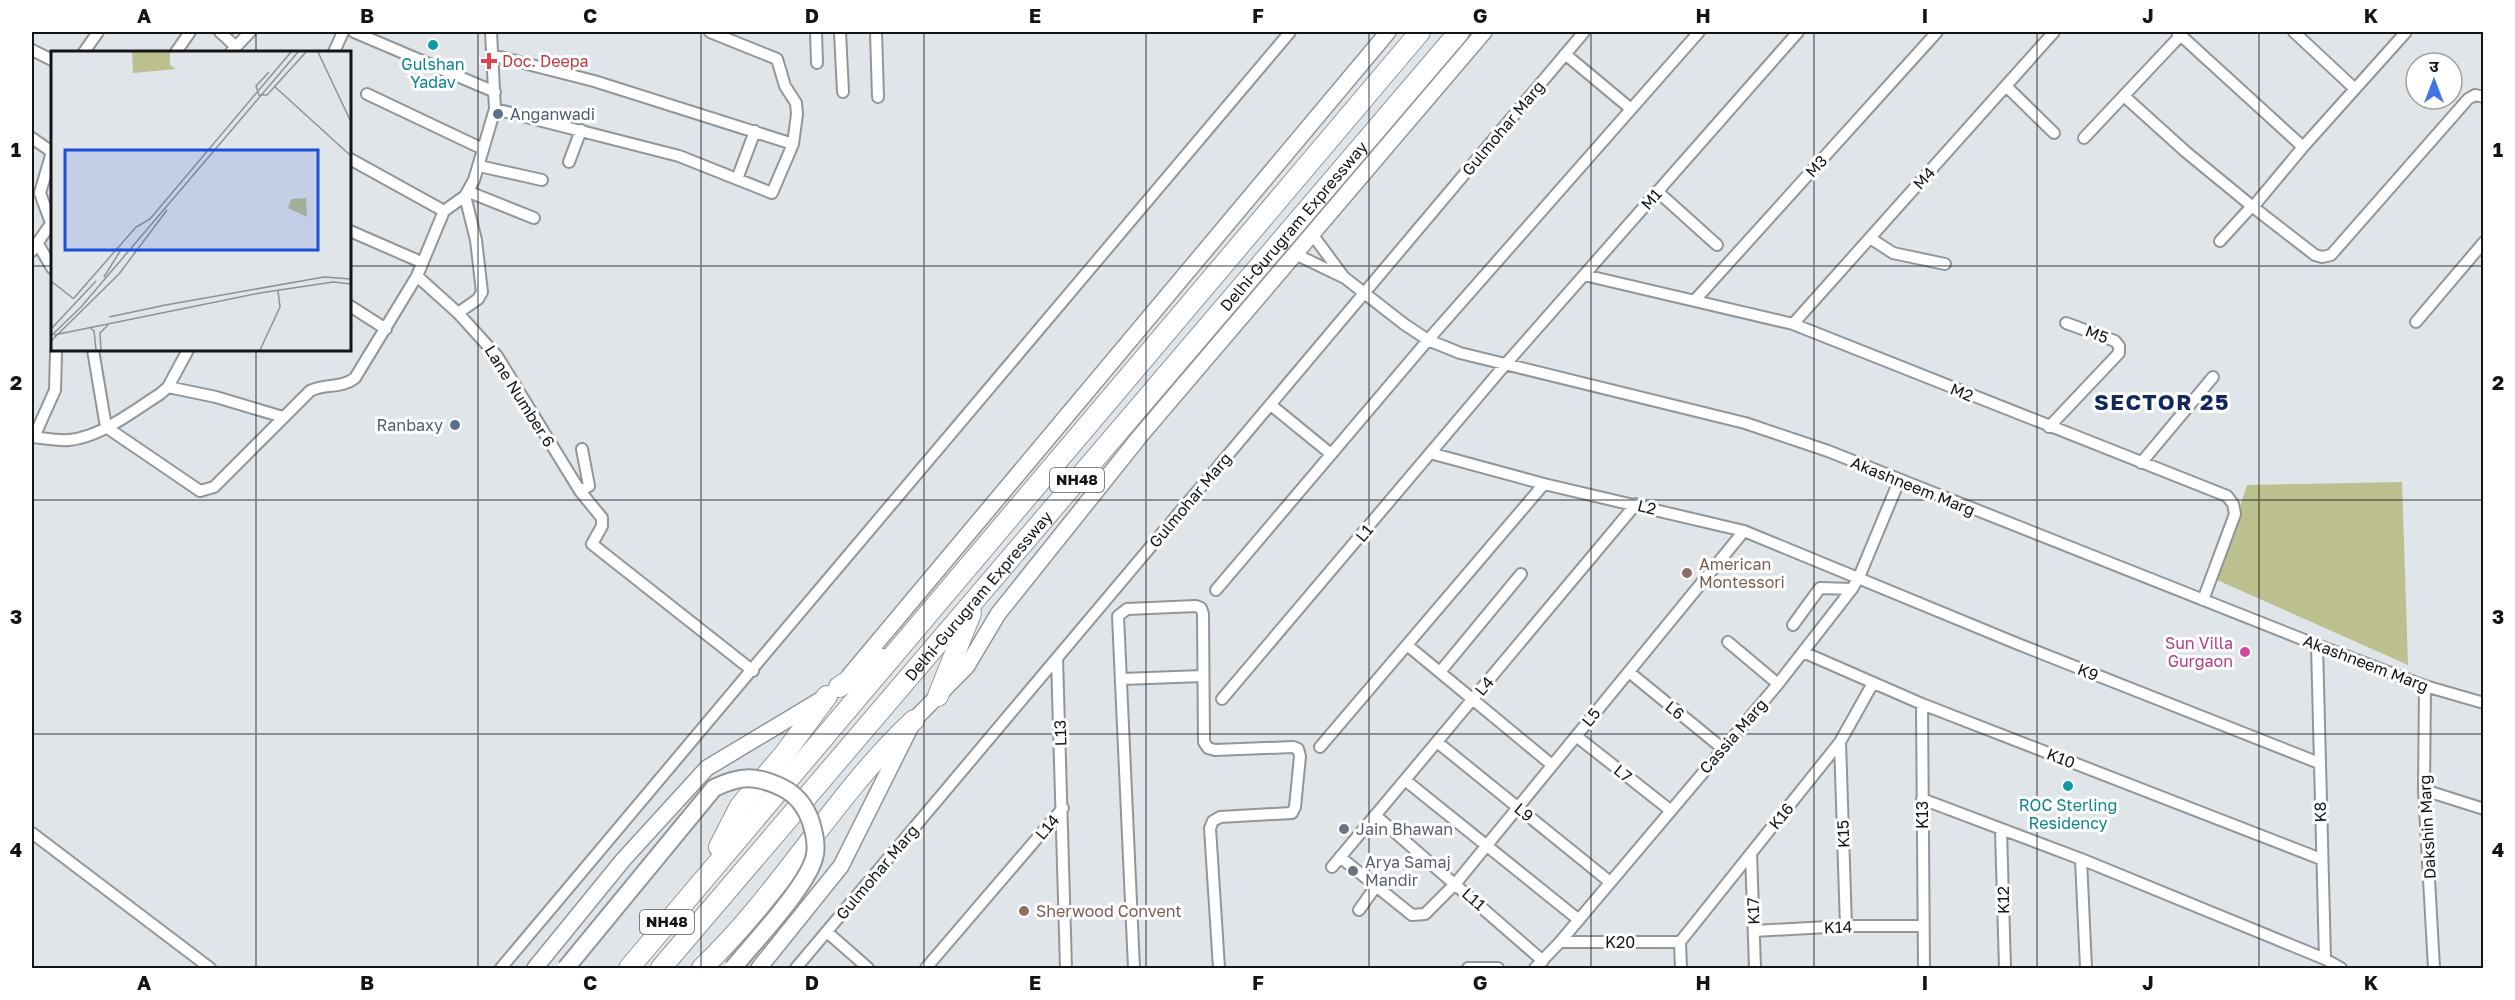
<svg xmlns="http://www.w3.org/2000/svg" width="2515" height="1000" font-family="'Golos Text','Noto Sans Devanagari',sans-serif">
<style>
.pitch{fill:#bbc08e}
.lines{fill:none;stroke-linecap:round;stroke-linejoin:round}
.minor-casing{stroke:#91969b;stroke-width:14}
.secondary-casing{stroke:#91969b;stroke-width:18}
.motorway-casing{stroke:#91969b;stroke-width:22}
.minor{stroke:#fff;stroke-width:10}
.secondary{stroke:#fff;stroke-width:15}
.motorway{stroke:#fff;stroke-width:20}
.primary-bridge-casing{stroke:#91969b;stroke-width:20;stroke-linecap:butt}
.primary-bridge{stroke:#fff;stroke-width:16}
.grid{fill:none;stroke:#131416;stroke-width:1.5;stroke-opacity:0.55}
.culture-dot{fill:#0f9aa8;stroke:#fff;stroke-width:2}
.health-dot{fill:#e0444e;stroke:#fff;stroke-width:2}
.service-dot{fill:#5c6f8a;stroke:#fff;stroke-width:2}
.education-dot{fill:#8d6e63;stroke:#fff;stroke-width:2}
.hotel-dot{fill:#d1479c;stroke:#fff;stroke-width:2}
.worship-dot{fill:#6b7280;stroke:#fff;stroke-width:2}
.labels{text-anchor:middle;stroke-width:6;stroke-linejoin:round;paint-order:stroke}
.shield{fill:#fff;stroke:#5a5a5c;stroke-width:1.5}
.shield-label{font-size:15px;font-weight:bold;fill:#131416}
.health-label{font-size:16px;fill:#be3a42;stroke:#fff;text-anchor:start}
.culture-label{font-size:16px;fill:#0d838f;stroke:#fff}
.service-label{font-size:16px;fill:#4e5e75;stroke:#fff;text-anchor:start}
.street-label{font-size:16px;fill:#131416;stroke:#fff}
.education-label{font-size:16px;fill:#785e54;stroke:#fff;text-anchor:start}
.hotel-label{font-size:16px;fill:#b23c85;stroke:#fff;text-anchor:end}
.worship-label{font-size:16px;fill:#5b616d;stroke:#fff;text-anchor:start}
.district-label{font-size:22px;font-weight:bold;letter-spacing:1.5px;fill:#12275d;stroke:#fff}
.inset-road{fill:none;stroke:#8e9195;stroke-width:1.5}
.view{fill:#1d4ed8;fill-opacity:0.15;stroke:#1d4ed8;stroke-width:3}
.inset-edge{fill:none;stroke:#131416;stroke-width:3}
.neatline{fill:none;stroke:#131416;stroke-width:2}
.grid-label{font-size:20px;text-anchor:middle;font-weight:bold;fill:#131416}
</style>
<rect width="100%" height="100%" fill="#e0e5ea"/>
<path class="pitch" d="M2402 482 2408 665 2217 580 2247 485Z"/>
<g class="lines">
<g class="minor-casing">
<path id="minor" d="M220 32 235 46
M354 32 495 92
M816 32 817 63
M840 32 843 92
M876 32 878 97
M2177 32 2303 147
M2294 32 2355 89
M32 50 52 60
M84 52 98 32
M176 52 190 32
M231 52 250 32
M334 52 343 32
M1565 54 1631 109
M492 55 594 81 793 144
M2006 86 2054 133
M367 94 483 149
M2124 96 2186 152 2253 207 2303 147 2406 32
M495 109 679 156 772 193 793 144 797 114 796 103 785 86 777 59 710 32
M32 138 52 152 40 193 51 223
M2084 138 2181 35
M350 159 444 211
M569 162 581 130
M479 166 542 180
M737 179 755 131
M1657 191 1717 245
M469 192 534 218
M2253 207 2315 255 2322 257 2331 255 2468 99 2475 95 2484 97
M350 231 421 262
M1312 234 1343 276
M1870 238 1893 253 1945 264
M2220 241 2252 206
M38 244 52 268
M32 251 52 222
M1295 254 1345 278 1404 324 1428 340 1460 353 1745 423 1828 451 2317 645 2425 686 2484 703
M1584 275 1793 324 2227 496 2233 504 2235 514 2203 600
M417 276 458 313 497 356 580 491 602 518V526L592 544 753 671
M1695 300 1937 32
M350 306 386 329
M458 313 478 299 482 292 476 240 465 196
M2416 322 2484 242
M1793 324 2054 32
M93 350 106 427 200 491 214 487 310 391C325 383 341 389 355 378L417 276 444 211 465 196 474 180 495 109 491 32
M168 387 216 397 283 417
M1271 405 1331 454
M2049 427 2119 353V346L2115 341 2066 323
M32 437C44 438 56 441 69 440 101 437 133 411 160 394L168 387 188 350
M34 437 55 390 56 352
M1430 453 1544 484 1744 531 2018 644 2319 763
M2141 463 2213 377
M580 491 589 486 582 449
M1216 590 1428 340 1699 32
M1793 625 1820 588 1852 589
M1728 642 1778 684
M1407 645 1552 765
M2317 645 2325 959 2341 968
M1803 652 1922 704 2321 859
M1057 658 1066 968
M1440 672 1521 574
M1629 672 1722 748
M1122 679 1202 676
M2425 686 2424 790 2434 968
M1222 699 1504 366 1798 32
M1922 704 1924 968
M1576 736 1670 810
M1437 742 1610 882
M1840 742 1846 926
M1320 747 1544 484
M1405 780 1579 920
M2424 790 2484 809
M1922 799 2081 859 2325 959
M1375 815 1543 961
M2001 831 2005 968
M32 833 210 968
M1751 853 1755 968
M1340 857 1412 915 1425 914 1456 883 1744 531
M2081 859 2086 968
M1332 867 1636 504
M1359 910 1376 886
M1754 931 1846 926H1922
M827 932 868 968
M1560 942H1680
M1680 942 1840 742 1873 683
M1680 942 1681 968
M501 968C764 656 1025 342 1290 32
M796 968 1584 32
M926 968 1063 808
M1134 968 1118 616 1127 609 1196 606 1201 608 1203 614 1204 742 1208 748 1215 750 1293 747 1298 749 1300 756 1295 807 1292 813 1220 817 1213 821 1210 828 1219 968
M1468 968H1498
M1535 968 1560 942 1778 684 1852 589 1859 577 1899 481"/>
</g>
<g class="secondary-casing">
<path id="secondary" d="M849 676 1388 32
M535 968 623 860 707 768 822 699
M759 968 841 866 914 720 967 666 998 614 1141 435 1484 32"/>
</g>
<g class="motorway-casing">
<g id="motorway">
<path d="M839 687 882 659"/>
<path d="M938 696 971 613"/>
<path d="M719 847 740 806 785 753 827 696"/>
<path d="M629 968 1420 32"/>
<path id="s1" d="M661 968 1459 32"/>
<path d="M702 968C781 893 834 795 914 720"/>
</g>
</g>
<use href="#minor" class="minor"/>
<use href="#secondary" class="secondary"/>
<use href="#motorway" class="motorway"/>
<g class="primary-bridge-casing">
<path id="primary-bridge" d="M566 968 714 788C741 775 756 775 783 788 797 795 806 808 811 822 814 832 817 844 815 854 811 883 753 943 733 968"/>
</g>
<use href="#primary-bridge" class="primary-bridge"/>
</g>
<path class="grid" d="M256 32V52M478 32V968M701 32V968M924 32V968M1146 32V968M1369 32V968M1591 32V968M1814 32V968M2037 32V968M2259 32V968M32 266H52M350 266H2484M256 350V968M32 500H2484M32 734H2484"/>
<g class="culture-dot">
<circle cx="433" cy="45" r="6"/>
<circle cx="2068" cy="786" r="6"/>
</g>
<path class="health-dot" d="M486 52h6v6h6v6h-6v6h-6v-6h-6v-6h6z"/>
<g class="service-dot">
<circle cx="498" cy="114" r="6"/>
<circle cx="455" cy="425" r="6"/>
</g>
<g class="education-dot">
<circle cx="1687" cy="573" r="6"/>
<circle cx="1024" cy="911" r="6"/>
</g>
<circle class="hotel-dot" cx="2245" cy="652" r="6"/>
<g class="worship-dot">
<circle cx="1344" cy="829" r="6"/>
<circle cx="1353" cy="871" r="6"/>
</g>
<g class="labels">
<g class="shield">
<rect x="1050" y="468" width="54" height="24" rx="4.5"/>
<rect x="640" y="910" width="54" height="24" rx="4.5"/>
</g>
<g class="shield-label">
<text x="1077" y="485">NH48</text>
<text x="667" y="927">NH48</text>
</g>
<g class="health-label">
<text x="502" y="67">Doc. Deepa</text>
</g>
<g class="culture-label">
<text x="433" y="70">Gulshan<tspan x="433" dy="18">Yadav</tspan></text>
<text x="2068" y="811">ROC Sterling<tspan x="2068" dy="18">Residency</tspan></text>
</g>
<g class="service-label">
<text x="510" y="120">Anganwadi</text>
<text x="443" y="431" text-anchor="end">Ranbaxy</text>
</g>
<g class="street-label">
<text transform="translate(1503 128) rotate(-50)" y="6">Gulmohar Marg</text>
<text transform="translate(1816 166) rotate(-48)" y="6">M3</text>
<text transform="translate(1924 178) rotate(-48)" y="6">M4</text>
<text transform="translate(1651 199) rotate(-49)" y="6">M1</text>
<text dy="6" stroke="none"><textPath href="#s1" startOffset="975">Delhi-Gurugram Expressway</textPath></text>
<text transform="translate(2097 334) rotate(21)" y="6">M5</text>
<text transform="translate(1962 392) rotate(22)" y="6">M2</text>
<text transform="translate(520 396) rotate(58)" y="6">Lane Number 6</text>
<text transform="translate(1913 486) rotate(22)" y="6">Akashneem Marg</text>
<text transform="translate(1190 500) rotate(-50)" y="6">Gulmohar Marg</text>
<text transform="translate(1647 507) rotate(14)" y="6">L2</text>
<text transform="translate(1364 533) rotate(-50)" y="6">L1</text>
<text dy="6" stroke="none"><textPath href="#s1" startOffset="489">Delhi-Gurugram Expressway</textPath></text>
<text transform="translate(2366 663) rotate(21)" y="6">Akashneem Marg</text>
<text transform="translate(2088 672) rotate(22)" y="6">K9</text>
<text transform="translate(1484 686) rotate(-50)" y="6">L4</text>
<text transform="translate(1675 710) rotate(39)" y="6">L6</text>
<text transform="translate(1591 717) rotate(-51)" y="6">L5</text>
<text transform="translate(1060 733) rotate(-92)" y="6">L13</text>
<text transform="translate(1733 736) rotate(-49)" y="6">Cassia Marg</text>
<text transform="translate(2061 758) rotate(21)" y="6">K10</text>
<text transform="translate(1623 773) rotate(39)" y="6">L7</text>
<text transform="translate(1524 812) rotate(39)" y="6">L9</text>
<text transform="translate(2320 812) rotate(-92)" y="6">K8</text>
<text transform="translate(1922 815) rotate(-90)" y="6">K13</text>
<text transform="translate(1781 816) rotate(-51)" y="6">K16</text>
<text transform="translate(1047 827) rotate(-50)" y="6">L14</text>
<text transform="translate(2427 827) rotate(-93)" y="6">Dakshin Marg</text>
<text transform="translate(1843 834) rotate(-92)" y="6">K15</text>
<text transform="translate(877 872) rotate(-50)" y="6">Gulmohar Marg</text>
<text transform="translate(1474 899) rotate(42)" y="6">L11</text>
<text transform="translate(2003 900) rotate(-91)" y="6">K12</text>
<text transform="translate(1753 911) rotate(-92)" y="6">K17</text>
<text transform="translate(1838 927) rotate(-2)" y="6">K14</text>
<text x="1620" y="948">K20</text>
</g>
<g class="education-label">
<text x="1699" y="570">American<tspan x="1699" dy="18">Montessori</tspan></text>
<text x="1036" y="917">Sherwood Convent</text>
</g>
<g class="hotel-label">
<text x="2233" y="649">Sun Villa<tspan x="2233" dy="18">Gurgaon</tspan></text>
</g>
<g class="worship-label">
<text x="1356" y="835">Jain Bhawan</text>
<text x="1365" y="868">Arya Samaj<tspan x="1365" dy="18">Mandir</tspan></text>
</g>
<g class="district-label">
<text x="2162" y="410">SECTOR 25</text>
</g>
</g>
<g transform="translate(51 51)">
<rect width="300" height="300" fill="#e0e5ea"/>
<path d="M81 1H119V14L125 18 82 22Z" fill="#bbc08e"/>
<path d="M255 147 256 166 237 157 240 148Z" fill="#bbc08e"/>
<path class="inset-road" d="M267 1 300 71M218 21 205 35 208 44H216L255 1M223 35 300 105M53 226 71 197M0 230 23 248M23 247 85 176 99 168 240 1M109 255 273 226 300 228M58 266 110 255M38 276 43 280 45 299M0 278 45 230M3 284 209 242 282 231 300 233M0 285 30 256 247 1M0 290 68 223 116 159M50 299 49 282 57 274M209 299 229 256 227 240"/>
<path class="view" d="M14 99H267V199H14Z"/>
<rect width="300" height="300" class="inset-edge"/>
</g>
<rect width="2515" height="1000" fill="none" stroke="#ffffff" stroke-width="66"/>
<g transform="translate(2434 81)"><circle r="28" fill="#ffffff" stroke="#a1a1a2" stroke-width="1.5"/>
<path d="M0-4.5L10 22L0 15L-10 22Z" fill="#4573e4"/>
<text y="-9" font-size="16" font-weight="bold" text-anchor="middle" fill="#131416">उ</text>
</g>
<rect x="33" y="33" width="2449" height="934" class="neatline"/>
<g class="grid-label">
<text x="144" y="23">A</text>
<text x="367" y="23">B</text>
<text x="590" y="23">C</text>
<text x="812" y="23">D</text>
<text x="1035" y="23">E</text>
<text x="1258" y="23">F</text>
<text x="1480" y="23">G</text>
<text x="1703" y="23">H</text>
<text x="1925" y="23">I</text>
<text x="2148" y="23">J</text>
<text x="2371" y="23">K</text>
<text x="16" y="157">1</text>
<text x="2498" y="157">1</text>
<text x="16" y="390">2</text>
<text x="2498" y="390">2</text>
<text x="16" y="624">3</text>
<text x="2498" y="624">3</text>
<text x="16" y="857">4</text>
<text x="2498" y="857">4</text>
<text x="144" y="990">A</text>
<text x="367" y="990">B</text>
<text x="590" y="990">C</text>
<text x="812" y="990">D</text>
<text x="1035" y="990">E</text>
<text x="1258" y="990">F</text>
<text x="1480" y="990">G</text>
<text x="1703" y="990">H</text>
<text x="1925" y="990">I</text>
<text x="2148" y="990">J</text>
<text x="2371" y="990">K</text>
</g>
</svg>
